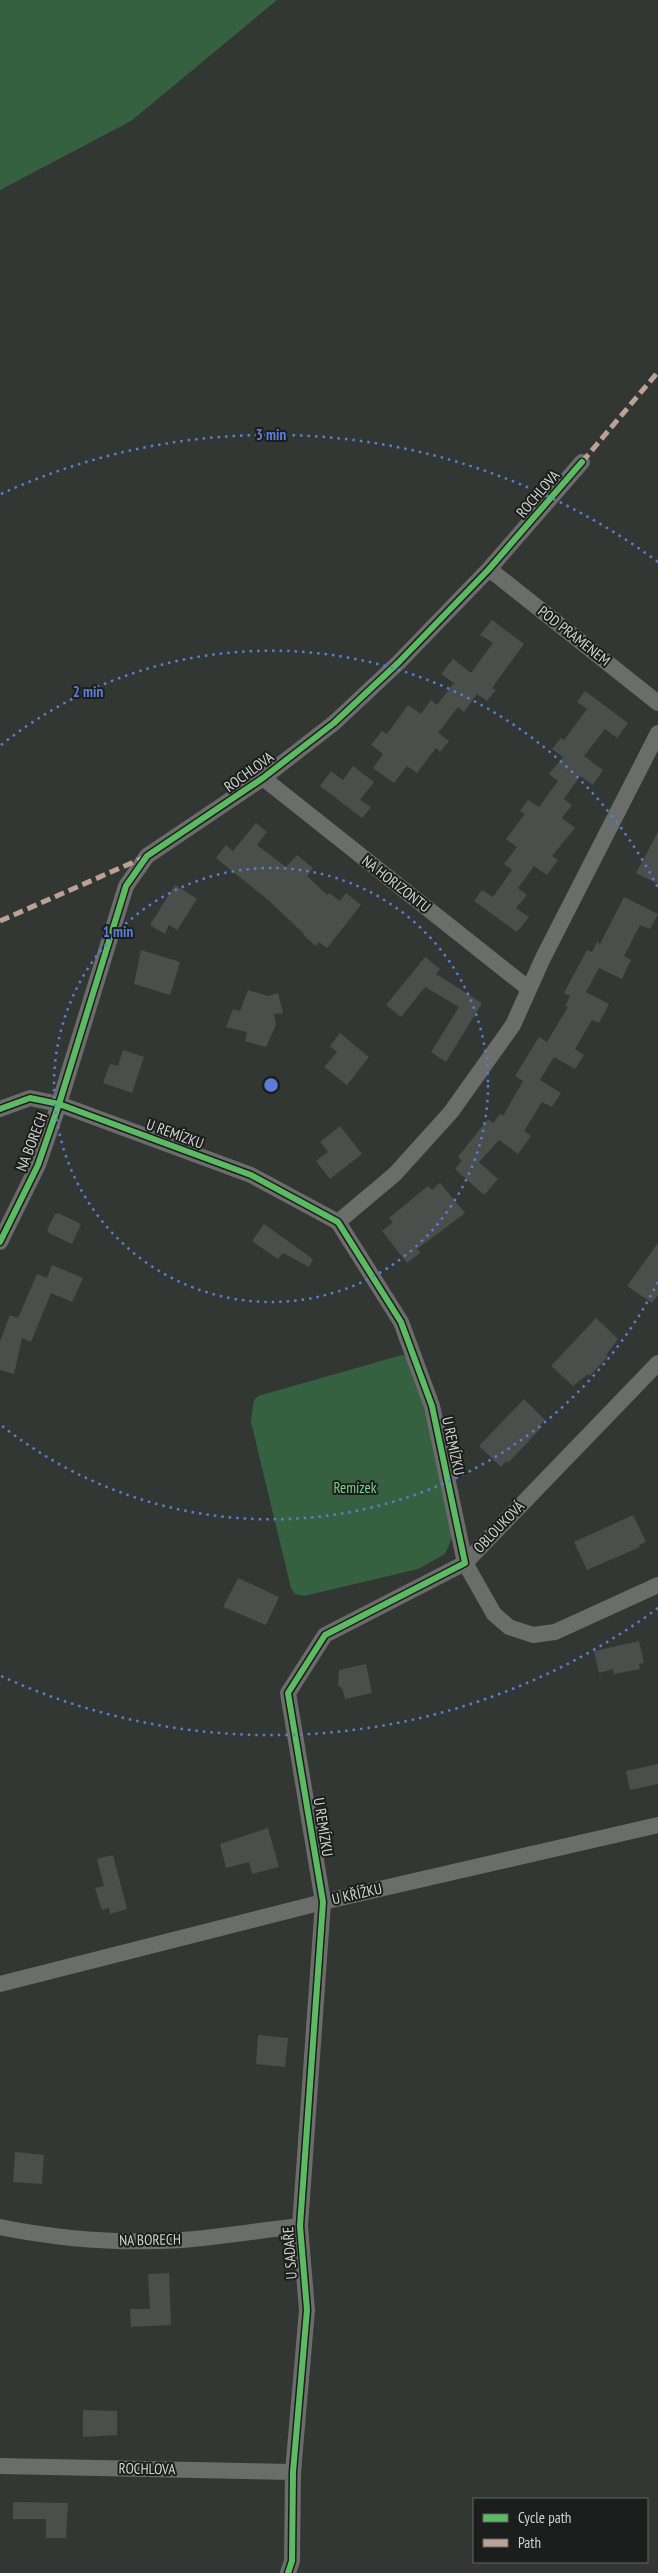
<svg xmlns="http://www.w3.org/2000/svg" width="658" height="2573" font-family="'PT Sans Narrow',sans-serif">
<style>
.green{fill:#366141}
.building{fill:#4b4f4c}
.lines{fill:none;stroke-linecap:round;stroke-linejoin:round}
.minor{stroke:#6a6d6a;stroke-width:16}
.quiet{stroke:#bda197;stroke-width:5;stroke-dasharray:10 5;stroke-linecap:butt}
.cycleway-casing{stroke:#1b1e1c;stroke-width:9}
.cycleway{stroke:#5cba63;stroke-width:6}
.ring{fill:none;stroke:#5b7dd5;stroke-width:2.5;stroke-dasharray:2.5 5}
.labels{text-anchor:middle;stroke-width:4;stroke-linejoin:round;paint-order:stroke}
.street-label{font-size:15px;fill:#cfd3cf;stroke:#1b1e1c}
.park-label{font-size:15px;fill:#78d690;stroke:#1b1e1c}
.centre{fill:#5b7dd5;stroke:#1b1e1c;stroke-width:2.5}
.ring-label{font-size:15px;text-anchor:middle;font-weight:bold;fill:#5b7dd5;stroke:#1b1e1c;stroke-width:4;stroke-linejoin:round;paint-order:stroke}
</style>
<rect width="100%" height="100%" fill="#323733"/>
<path class="green" d="M0 0H277L131 121 0 190Z
M402 1355 413 1358 455 1531 445 1554 418 1569 304 1596 295 1594 291 1588 251 1422 254 1400 258 1396Z"/>
<path class="building" d="M492 620 524 644 492 688 496 690 487 701 477 694 464 712 458 707 438 733 449 741 440 752 436 748 417 773 407 766 394 783 373 768 383 754 371 745 382 731 387 734 408 705 421 714 431 700 437 705 454 683 441 674 453 659 471 673 493 643 480 635Z
M585 691 628 723 617 738 605 729 584 756 603 770 593 785 580 776 564 799 572 805 562 818 575 828 552 856 558 860 547 875 534 866 518 888 527 895 516 908 529 917 517 932 474 901 482 890 493 897 512 870 504 864 517 847 506 839 525 814 520 811 528 800 539 807 558 781 549 774 563 757 552 749 561 738 564 740 587 709 577 702Z
M353 766 374 782 360 800 371 807 362 818 320 786 331 771 343 780Z
M256 823 267 832 257 845 286 867 297 855 313 868 307 876 327 895 329 893 340 901 346 893 361 905 327 948 319 942 316 946 303 935 304 934 267 899 216 858 226 845 233 851Z
M658 832V884L636 873Z
M175 885 197 899 177 930 169 925 165 934 150 925Z
M624 897 658 914 650 929 640 925 624 956 631 960 622 979 599 968 586 992 609 1004 599 1023 592 1020 575 1049 584 1055 575 1069 554 1057 540 1080 561 1093 552 1107 542 1102 524 1131 531 1136 518 1154 499 1140 479 1162 498 1179 484 1195 455 1169 462 1161 458 1157 488 1119 493 1123 500 1114 503 1116 523 1081 515 1076 539 1037 547 1042 568 1007 565 1006 570 996 564 993 587 950 592 952 597 942 600 944Z
M141 950 180 962 170 995 134 984Z
M425 957 440 969 436 974 482 1003 446 1062 431 1052 459 1007 425 987 401 1017 386 1005Z
M248 990 268 996 278 993 283 1013 274 1014 276 1025 266 1047 245 1041 247 1032 226 1027 233 1009 240 1011Z
M340 1033 369 1057 347 1085 324 1067 337 1052 330 1046Z
M123 1050 144 1057 132 1093 103 1083 110 1064 118 1066Z
M340 1126 362 1154 330 1179 316 1161 328 1152 320 1142Z
M440 1183 465 1213 417 1249 420 1253 407 1263 382 1231 393 1222 389 1218 428 1186 432 1190Z
M58 1213 81 1224 72 1244 49 1233 47 1230 55 1214Z
M264 1224 313 1259 309 1267 283 1253 278 1259 252 1241Z
M658 1243V1295L652 1303 627 1286Z
M52 1265 83 1278 72 1302 51 1293 31 1342 22 1338 14 1374 0 1370V1341L10 1315 18 1318 37 1274 47 1278Z
M596 1318 618 1339 606 1355 608 1356 590 1376 588 1374 573 1386 551 1366Z
M524 1399 545 1420 540 1425 542 1427 508 1463 506 1461 501 1467 479 1446Z
M633 1515 646 1542 639 1545 640 1547 587 1570 574 1542Z
M238 1578 279 1597 266 1625 223 1607Z
M639 1641 644 1663 639 1664 640 1669 614 1674 613 1669 599 1673 594 1651Z
M366 1664 372 1693 345 1699 342 1688 338 1685 339 1670Z
M658 1764V1784L630 1790 626 1771Z
M268 1828 279 1867 252 1874 249 1862 226 1868 220 1844Z
M113 1855 127 1909 110 1914 109 1908 102 1910 95 1888 104 1886 97 1859Z
M258 2035 288 2038 285 2067 256 2064Z
M15 2152 44 2155 42 2184 13 2182Z
M169 2273 171 2325 131 2327 130 2309H150L148 2274Z
M83 2410 117 2411V2435L83 2437Z
M13 2502 68 2503 66 2538H46V2519H13Z"/>
<g class="lines">
<path class="minor" d="M489 569 658 703
M263 778 529 989
M0 1109 30 1098 59 1104 126 886 147 856 263 778 334 723 398 663 489 569 582 462
M338 1222 395 1174 451 1112 513 1025 543 958 658 733
M0 1242 38 1165 59 1104 251 1175 338 1222 401 1322 432 1406 465 1563 325 1635 288 1693 323 1902 300 2226 307 2310 293 2472 292 2561 288 2573
M658 1363 465 1563 494 1614 509 1627 533 1635 555 1632 658 1585
M0 1984 323 1902 658 1825
M0 2227C60 2239 121 2244 182 2240 222 2237 261 2230 300 2226
M0 2466 293 2472"/>
<path class="quiet" d="M582 462 658 372
M0 921 145 857"/>
<g class="cycleway-casing">
<path id="cycleway" d="M0 1109 30 1098 59 1104 126 886 147 856 263 778 334 723 398 663 489 569 582 462
M0 1242 38 1165 59 1104 251 1175 338 1222 401 1322 432 1406 465 1563 325 1635 288 1693 323 1902 300 2226 307 2310 293 2472 292 2561 288 2573"/>
</g>
<use href="#cycleway" class="cycleway"/>
</g>
<g class="ring">
<circle cx="271" cy="1085" r="217"/>
<path d="M658 1282A434 434 0 0 1 1 1425M1 745A434 434 0 0 1 658 888"/>
<path d="M658 1608A650 650 0 0 1 1 1676M1 494A650 650 0 0 1 658 562"/>
</g>
<g class="labels">
<g class="street-label">
<text transform="translate(538 494) rotate(-49)" y="5">ROCHLOVA</text>
<text transform="translate(574 636) rotate(38)" y="5">POD PRAMENEM</text>
<text transform="translate(249 772) rotate(-36)" y="5">ROCHLOVA</text>
<text transform="translate(396 884) rotate(38)" y="5">NA HORIZONTU</text>
<text transform="translate(175 1134) rotate(20)" y="5">U REMÍZKU</text>
<text transform="translate(32 1142) rotate(-69)" y="5">NA BORECH</text>
<text transform="translate(453 1446) rotate(78)" y="5">U REMÍZKU</text>
<text transform="translate(499 1527) rotate(-46)" y="5">OBLOUKOVÁ</text>
<text transform="translate(323 1827) rotate(81)" y="5">U REMÍZKU</text>
<text transform="translate(357 1894) rotate(-13)" y="5">U KŘÍŽKU</text>
<text transform="translate(150 2240) rotate(-1)" y="5">NA BORECH</text>
<text transform="translate(290 2253) rotate(-94)" y="5">U SADAŘE</text>
<text transform="translate(147 2469) rotate(1)" y="5">ROCHLOVA</text>
</g>
<g class="park-label">
<text x="355" y="1493">Remízek</text>
</g>
</g>
<circle cx="271" cy="1085" r="8" class="centre"/>
<g class="ring-label">
<text x="271" y="440">3 min</text>
<text x="88" y="697">2 min</text>
<text x="118" y="937">1 min</text>
</g>
<rect x="473" y="2498" width="175" height="65" fill="#1b1e1c" stroke="#636664"/>
<rect x="483" y="2514" width="25" height="8" fill="#5cba63" stroke="#636664"/>
<text x="518" y="2523" font-size="15" fill="#cfd3cf">Cycle path</text>
<rect x="483" y="2539" width="25" height="8" fill="#bda197" stroke="#636664"/>
<text x="518" y="2548" font-size="15" fill="#cfd3cf">Path</text>
</svg>
